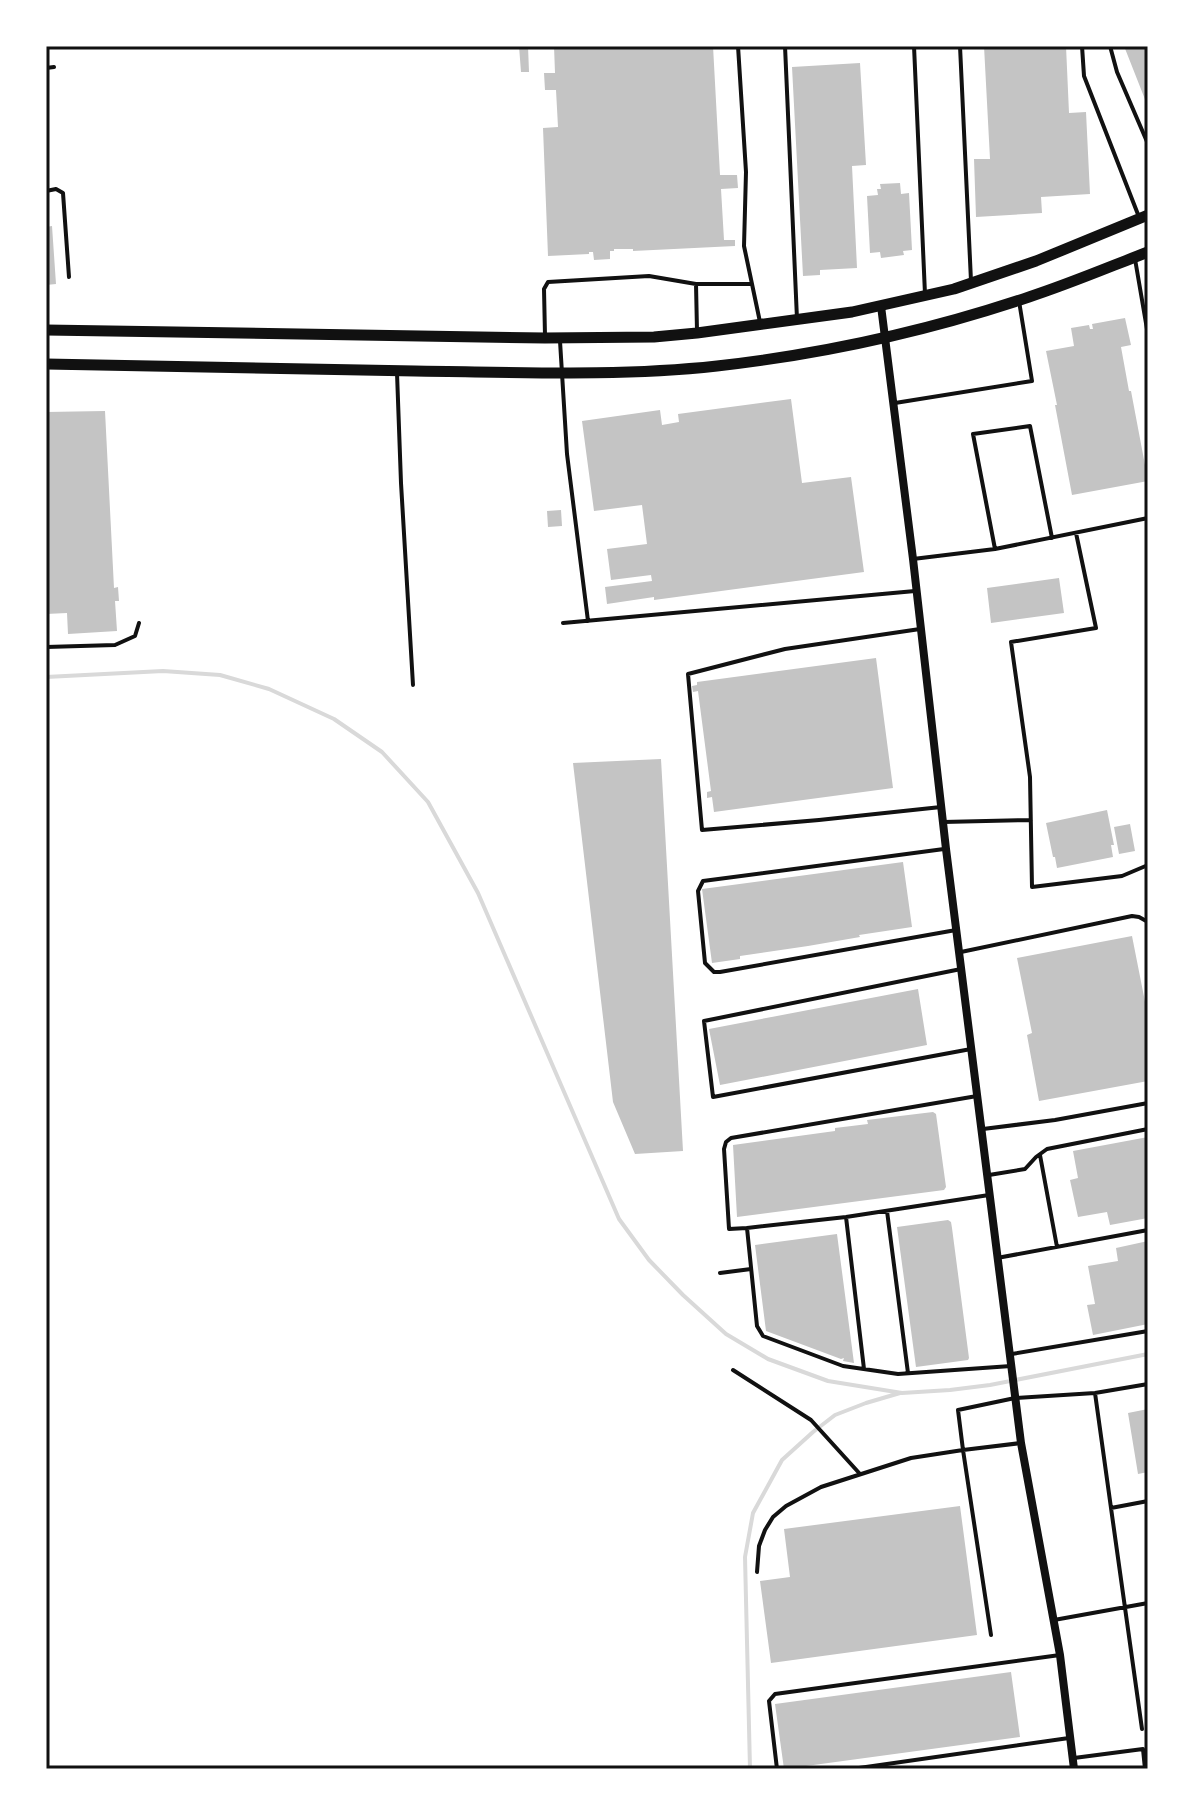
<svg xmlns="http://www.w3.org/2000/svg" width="1194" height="1815" font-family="Signika,sans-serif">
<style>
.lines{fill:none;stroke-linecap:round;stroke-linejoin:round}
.stream{stroke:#d9d9d9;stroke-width:4}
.building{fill:#c4c4c4}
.service{stroke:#111;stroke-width:4}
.minor{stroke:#111;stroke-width:8}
.secondary{stroke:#111;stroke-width:11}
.neatline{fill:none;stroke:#111;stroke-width:3}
</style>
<rect width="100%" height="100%" fill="#fff"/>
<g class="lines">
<path class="stream" d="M46 677 163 671 220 675 269 689 334 719 382 752 428 802 478 893 619 1219 649 1260 683 1295 726 1334 768 1359 828 1381 902 1393 950 1390 990 1385 1148 1354
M750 1769 745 1557 753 1513 782 1460 813 1432 835 1415 866 1403 900 1393"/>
</g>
<path class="building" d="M519 46H528L529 72H521Z
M554 46H713L720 175H737L738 188 721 189 724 240H735V246L633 251V249H614V251H610V259L594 260 593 252H589V254L548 256 543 128 558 127 556 90H545L544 73H555Z
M984 46H1066L1069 113 1086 112 1090 194 1041 197 1042 213 976 217 974 159H990Z
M1124 46H1148V107Z
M860 63 866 165 852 166 857 268 820 270V275L803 276 792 67Z
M900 183 901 194 909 193 912 250 903 251 904 255 881 258 880 252 870 253 867 196 878 195 877 189H881L880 184Z
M52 226 56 284 46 285V227Z
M1125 318 1131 345 1121 347 1129 391H1131L1148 481 1072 495 1055 405H1057L1046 351 1074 346 1071 328 1089 325 1090 329H1093L1092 324Z
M791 399 802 483 851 477 864 572 654 600V597L607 604 605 587 652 581 651 575 611 580 607 549 647 544 642 505 594 511 582 421 660 410 662 425 679 422 678 414Z
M105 411 114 588 118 587 119 601H115L117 631 68 634 67 613 46 614V412Z
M561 510 562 526 548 527 547 511Z
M1059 578 1064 613 991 623 987 588Z
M876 658 893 788 714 812 712 797 707 798V792L711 791 698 691 693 692 692 686 697 685V682Z
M661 759 683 1151 635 1154 613 1102 573 763Z
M1107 810 1114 845H1111L1113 857 1057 868 1055 857H1053L1046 823Z
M1130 824 1135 851 1119 854 1114 827Z
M903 862 912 927 859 935 860 937 808 946 740 956V959L712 963 702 889Z
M1132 936 1148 1017V1081L1039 1101 1027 1035 1032 1033 1017 958Z
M918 989 927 1045 720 1085 709 1029Z
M933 1112 936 1114 946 1187 944 1190 737 1217 733 1145 835 1131V1128L868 1124 867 1120Z
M1148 1137V1218L1110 1225 1107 1212 1078 1217 1070 1180 1078 1178 1073 1151Z
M948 1220 951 1222 952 1228 969 1358 968 1360 916 1367 897 1227Z
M837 1234 854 1363 843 1361 844 1358 841 1359 766 1331 755 1245Z
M1148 1241V1324L1093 1335 1087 1305 1095 1304 1088 1266 1118 1261 1116 1248Z
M1148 1409V1472L1138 1474 1128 1413Z
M960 1506 977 1635 771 1663 760 1581 790 1577 784 1529Z
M1011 1672 1020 1737 784 1769 775 1704Z"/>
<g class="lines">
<path class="service" d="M738 46 746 172 744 246 760 322
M785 46 797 319
M914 46 925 294
M960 46 971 281
M1082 46 1084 76 1139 217
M1110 46 1117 72 1148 144
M46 68 54 67
M46 191 56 189 63 193 69 277
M1135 259 1148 335
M696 284 697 331
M545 336 544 289 548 282 649 276 696 284H751
M560 341 567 454 588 621
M397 373 401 483 413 685
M895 403 1032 381 1019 301
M1076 533 1096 628 1011 642 1030 777 1032 887 1122 876 1148 865
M995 549 973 434 1030 426 1052 538
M913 559 995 549 1148 518
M563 623 915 591
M920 629 785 649 688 674 702 830 819 820 941 807
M46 647 115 645 135 636 139 623
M943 822 1031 820
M944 849 703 881 698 891 705 963 714 972H720L956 930
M961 952 1132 916 1139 917 1148 922
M961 969 704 1021 713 1097 971 1049
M977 1096 731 1138 726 1142 724 1149 729 1229 747 1228 757 1326 763 1336 843 1366 898 1374 1011 1366
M983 1129 1055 1120 1148 1103
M1040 1155 1057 1247
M989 1175 1025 1169 1036 1157 1047 1149 1148 1129
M887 1211 908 1373
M846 1217 864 1369
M747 1228 846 1217 989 1195
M997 1258 1148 1230
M720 1273 751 1269
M1012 1354 1148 1331
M733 1370 811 1420 860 1474
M1095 1393 1111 1508 1148 1501
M1111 1508 1142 1729
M757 1572 759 1546 765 1530 773 1517 786 1506 821 1487 911 1458 963 1450 958 1410 1015 1398 1095 1393 1148 1384
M1054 1620 1148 1603
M991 1635 963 1450 1021 1443
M1074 1758 1143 1749 1145 1769
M777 1769 769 1701 775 1694 1060 1655
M852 1769 1069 1738"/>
<path class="minor" d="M881 306 913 559 946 849 1021 1443 1060 1655 1074 1769"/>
<path class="secondary" d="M46 330 545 338 654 337 697 333 852 312 954 289 1036 261 1148 215
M46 364C169 366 292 368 415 371 515 372 617 377 717 366 824 354 928 331 1029 297 1069 284 1109 267 1148 252"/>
</g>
<rect width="1194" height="1815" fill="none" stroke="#ffffff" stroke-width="96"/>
<rect x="48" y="48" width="1098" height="1719" class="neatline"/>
</svg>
